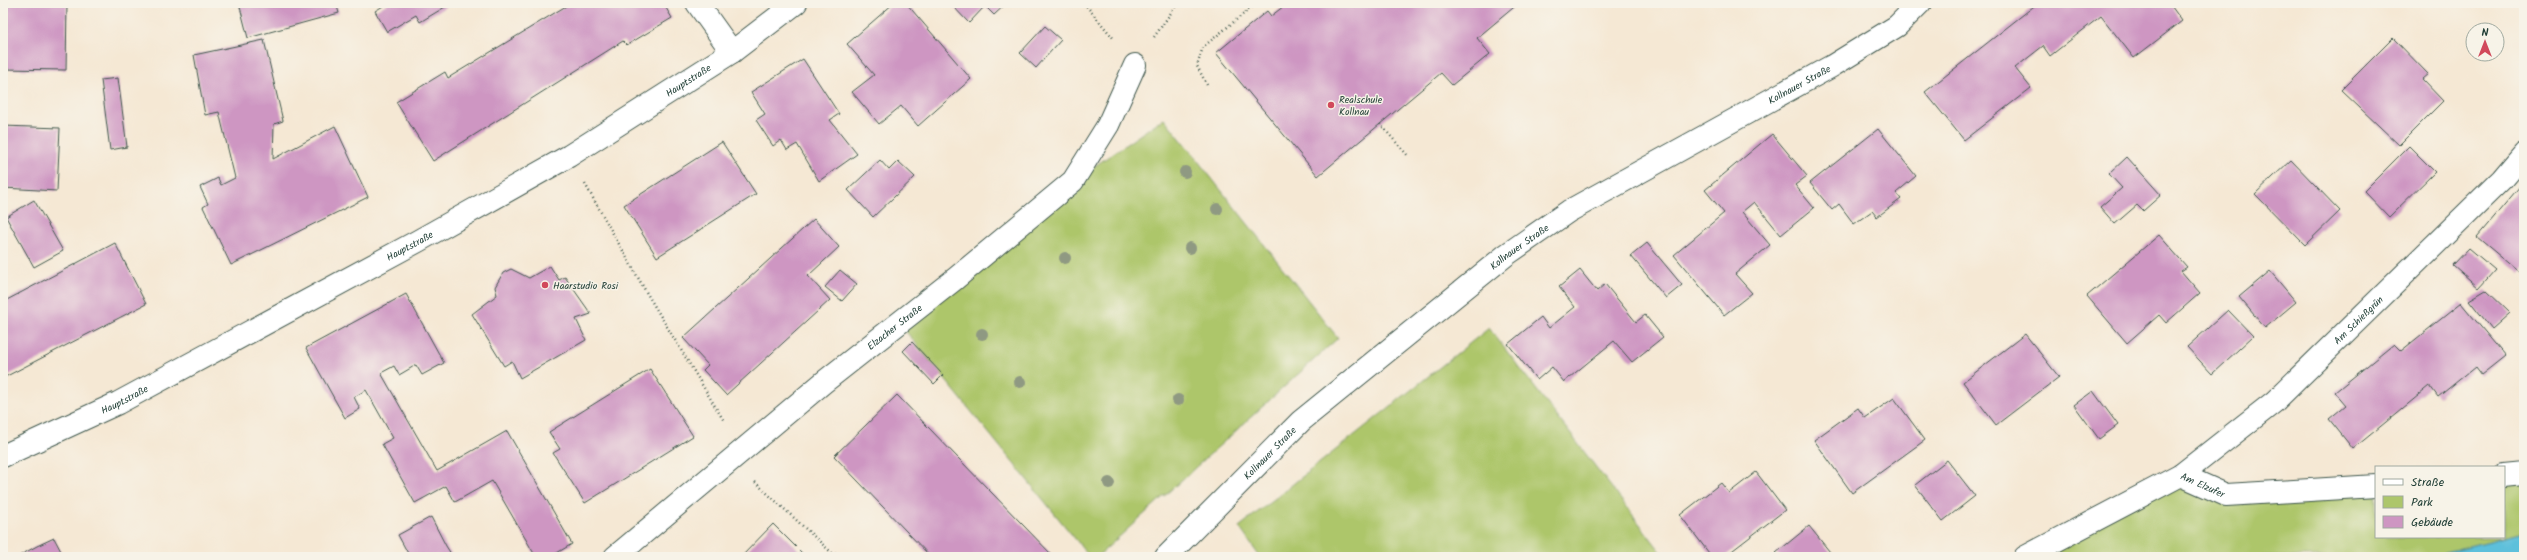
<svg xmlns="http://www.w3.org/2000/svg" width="2527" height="560" font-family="Kalam,sans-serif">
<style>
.green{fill:#adc66b;stroke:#668250}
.water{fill:#5dc0db;stroke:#3e7e88}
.building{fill:#ce96c2}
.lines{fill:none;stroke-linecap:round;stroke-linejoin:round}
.service-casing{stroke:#3f574c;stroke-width:24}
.minor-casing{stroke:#3f574c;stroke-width:24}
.tertiary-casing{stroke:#3f574c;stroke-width:24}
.path{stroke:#3f574c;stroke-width:2.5;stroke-dasharray:1 3;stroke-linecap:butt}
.service{stroke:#fff;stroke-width:22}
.minor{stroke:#fff;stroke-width:22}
.tertiary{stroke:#fff;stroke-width:22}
.tree{fill:#8f9982}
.poi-dot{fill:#d1495b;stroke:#f7f3e8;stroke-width:1.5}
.labels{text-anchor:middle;stroke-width:3;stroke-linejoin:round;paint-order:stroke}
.street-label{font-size:10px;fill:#1f3d34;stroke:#f7f3e8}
.poi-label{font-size:10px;fill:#1f3d34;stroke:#f7f3e8;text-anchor:start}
</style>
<rect width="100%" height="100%" fill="#f7f3e8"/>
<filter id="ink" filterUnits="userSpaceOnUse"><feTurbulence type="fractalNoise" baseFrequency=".025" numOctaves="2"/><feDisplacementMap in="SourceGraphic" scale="8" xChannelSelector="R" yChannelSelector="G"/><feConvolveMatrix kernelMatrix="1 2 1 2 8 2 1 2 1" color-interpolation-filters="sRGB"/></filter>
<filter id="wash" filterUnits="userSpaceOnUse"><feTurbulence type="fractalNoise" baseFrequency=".012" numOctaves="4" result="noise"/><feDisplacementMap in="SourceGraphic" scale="16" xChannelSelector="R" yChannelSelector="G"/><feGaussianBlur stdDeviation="0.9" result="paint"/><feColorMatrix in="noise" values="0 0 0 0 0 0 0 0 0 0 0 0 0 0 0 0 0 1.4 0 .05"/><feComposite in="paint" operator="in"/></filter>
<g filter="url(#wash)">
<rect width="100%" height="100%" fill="#f5e8d4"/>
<path class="green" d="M1164 118 1338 338 1097 557H1090L899 323 1073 181Z
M1489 328 1665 557H1260L1239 527Z
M2524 474V532L2426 557H2025L2181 475 2226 495 2376 486V537H2504V476Z"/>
<path class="water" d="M2524 532V557H2426Z"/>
<g id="blocks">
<path class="building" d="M3 3H67L66 70 3 69Z
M239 3H336L339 13 248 38Z
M388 3H449L450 4 420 22 416 15 387 32 375 11Z
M571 3H663L672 18 627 45 623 41 433 161 396 102 445 72 448 78Z
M894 3H906L971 79 918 126 901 106 879 124 852 92 874 75 847 44Z
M950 3H1007L994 15 985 6 969 23Z
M1288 3H1519L1477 38 1490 54 1452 85 1441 73 1318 176 1216 53 1267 11 1271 16Z
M2038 3H2169L2182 21 2134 58 2101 16 2050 56 2043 46 2015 68 2031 88 1964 140 1925 92Z
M1045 26 1061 40 1036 68 1020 53Z
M2393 38 2428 74 2422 79 2443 101 2399 145 2341 90Z
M264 40 283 121 274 124 273 159 335 126 368 197 231 265 203 207 208 204 200 187 218 178 221 185 235 178 219 112 205 115 194 55Z
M803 59 839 114 830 120 857 154 819 181 797 144 787 150 781 140 773 146 756 120 765 114 751 92Z
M118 78 127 147 110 150 101 80Z
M3 126 60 128 57 191 3 188Z
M1878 129 1916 176 1896 193 1901 199 1877 217 1872 211 1854 224 1839 204 1832 210 1810 183Z
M1772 134 1807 176 1795 185 1814 208 1781 235 1754 202 1742 212 1770 245 1735 274 1752 293 1724 315 1674 255 1724 213 1705 190Z
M722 142 756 194 657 257 624 205Z
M2409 146 2435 172 2389 217 2364 191Z
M2127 157 2161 195 2143 211 2137 205 2115 224 2100 207 2122 188 2109 174Z
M880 160 889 170 898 161 915 177 873 217 848 190Z
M2291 160 2340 211 2305 245 2255 194Z
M2521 185 2524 188V268L2520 273 2477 237Z
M34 200 63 251 34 267 6 217Z
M814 219 839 247 808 276 830 300 726 395 703 370 708 365 683 338Z
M2159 235 2187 267 2181 271 2200 293 2166 323 2159 315 2127 343 2087 296Z
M115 243 146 304 3 378V302Z
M1647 243 1682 285 1666 298 1631 256Z
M2469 248 2495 270 2479 288 2453 265Z
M550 266 559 280 565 277 591 314 576 319 586 340 520 378 512 361 504 366 472 314 497 295 495 287 503 273 511 269 529 278Z
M840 270 857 284 842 301 825 287Z
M1580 270 1597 291 1605 284 1636 322 1645 315 1663 337 1632 362 1614 341 1564 382 1552 367 1537 380 1508 344 1541 317 1549 328 1575 307 1559 287Z
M2270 271 2296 302 2265 328 2239 297Z
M2486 290 2510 313 2492 329 2469 300Z
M406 294 444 363 422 375 416 365 399 375 394 366 381 373 437 471 507 431 572 544 550 557H536L492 481 455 502 446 486 415 503 382 444 393 438 366 390 354 397 360 409 345 418 306 348Z
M2461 303 2505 356 2481 375 2475 367 2438 397 2430 386 2353 449 2329 419 2346 405 2335 392 2394 344 2401 351Z
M2228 310 2253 336 2212 374 2187 347Z
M2025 334 2059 377 1996 425 1963 382Z
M912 342 943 375 934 384 903 351Z
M650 369 693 436 585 503 553 453 560 449 549 432Z
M2093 391 2118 425 2099 439 2074 405Z
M897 395 1053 556 1051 557H931L834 456Z
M1894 398 1925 440 1852 493 1814 440 1858 408 1865 418Z
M1947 460 1975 496 1943 521 1915 485Z
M1756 472 1785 510 1724 557H1712L1680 515 1721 483 1729 493Z
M431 517 446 546 453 557H410L398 535Z
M773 524 806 557H741Z
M1809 526 1834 557H1780L1776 553Z
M54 538 64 557H17L37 546Z"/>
</g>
</g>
<g filter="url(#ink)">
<use href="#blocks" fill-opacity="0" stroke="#3f574c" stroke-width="1"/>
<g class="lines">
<g class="service-casing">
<path id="service" d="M697 3 732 52"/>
</g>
<g class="minor-casing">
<g id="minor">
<path id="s1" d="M2181 475 2226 495 2376 486"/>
<path d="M2504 476 2524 474"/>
<path id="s2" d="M615 557 824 382 955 279 1073 181 1108 125 1135 65"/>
<path id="s3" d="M1166 557 1301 421 1506 255 1569 211 1832 66 1897 26 1920 3"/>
<path id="s4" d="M2025 557 2181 475 2274 402 2502 179 2524 153"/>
</g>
</g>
<g class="tertiary-casing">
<g id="tertiary">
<path id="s5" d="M3 456 118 403 418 241 569 156 732 52 796 3"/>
</g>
</g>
<path class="path" d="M1084 3 1114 39
M1154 37 1178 3
M1207 85 1197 66 1203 47 1257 3
M1380 124 1409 157
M585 184 649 297 724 421
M755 482 832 553 848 557"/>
<use href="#service" class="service"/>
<use href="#minor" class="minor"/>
<use href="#tertiary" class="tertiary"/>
</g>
<g class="tree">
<circle cx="1185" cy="172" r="6"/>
<circle cx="1217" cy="209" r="6"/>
<circle cx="1190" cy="248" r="6"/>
<circle cx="1065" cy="258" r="6"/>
<circle cx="982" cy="334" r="6"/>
<circle cx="1020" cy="382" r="6"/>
<circle cx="1178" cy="400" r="6"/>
<circle cx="1109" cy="483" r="6"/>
</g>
</g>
<g class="poi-dot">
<circle cx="1331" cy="105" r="4"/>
<circle cx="545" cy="285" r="4"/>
</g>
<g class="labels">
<g class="street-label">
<text dy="4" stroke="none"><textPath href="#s5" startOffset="782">Hauptstraße</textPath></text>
<text dy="4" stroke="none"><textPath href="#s3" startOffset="795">Kollnauer Straße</textPath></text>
<text dy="4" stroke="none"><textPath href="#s5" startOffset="458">Hauptstraße</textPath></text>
<text dy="4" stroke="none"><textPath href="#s3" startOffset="471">Kollnauer Straße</textPath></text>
<text dy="4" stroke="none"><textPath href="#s4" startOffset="412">Am Schießgrün</textPath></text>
<text dy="4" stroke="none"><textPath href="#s2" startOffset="362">Elzacher Straße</textPath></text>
<text dy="4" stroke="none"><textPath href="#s5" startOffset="134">Hauptstraße</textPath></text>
<text dy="4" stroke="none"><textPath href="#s3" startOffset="147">Kollnauer Straße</textPath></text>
<text dy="4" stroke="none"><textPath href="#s1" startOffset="24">Am Elzufer</textPath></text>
</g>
<g class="poi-label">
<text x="1339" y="103">Realschule<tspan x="1339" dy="12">Kollnau</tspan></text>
<text x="553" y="289">Haarstudio Rosi</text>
</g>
</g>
<rect width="2527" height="560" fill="none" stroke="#f7f3e8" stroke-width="16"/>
<rect x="2375" y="466" width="130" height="72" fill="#f7f3e8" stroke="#a1aaa0"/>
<rect x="2383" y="479" width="20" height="6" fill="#ffffff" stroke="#a1aaa0"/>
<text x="2411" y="486" font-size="12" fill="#1f3d34">Straße</text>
<rect x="2383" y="496" width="20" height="12" fill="#adc66b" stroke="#a1aaa0"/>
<text x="2411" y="506" font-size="12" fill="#1f3d34">Park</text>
<rect x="2383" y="516" width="20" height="12" fill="#ce96c2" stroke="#a1aaa0"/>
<text x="2411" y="526" font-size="12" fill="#1f3d34">Gebäude</text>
<g transform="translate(2485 42)"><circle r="19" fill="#f7f3e8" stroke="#a1aaa0"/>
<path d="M0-3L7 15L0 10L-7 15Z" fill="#d1495b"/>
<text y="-6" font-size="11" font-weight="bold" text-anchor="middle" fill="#1f3d34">N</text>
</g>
</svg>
